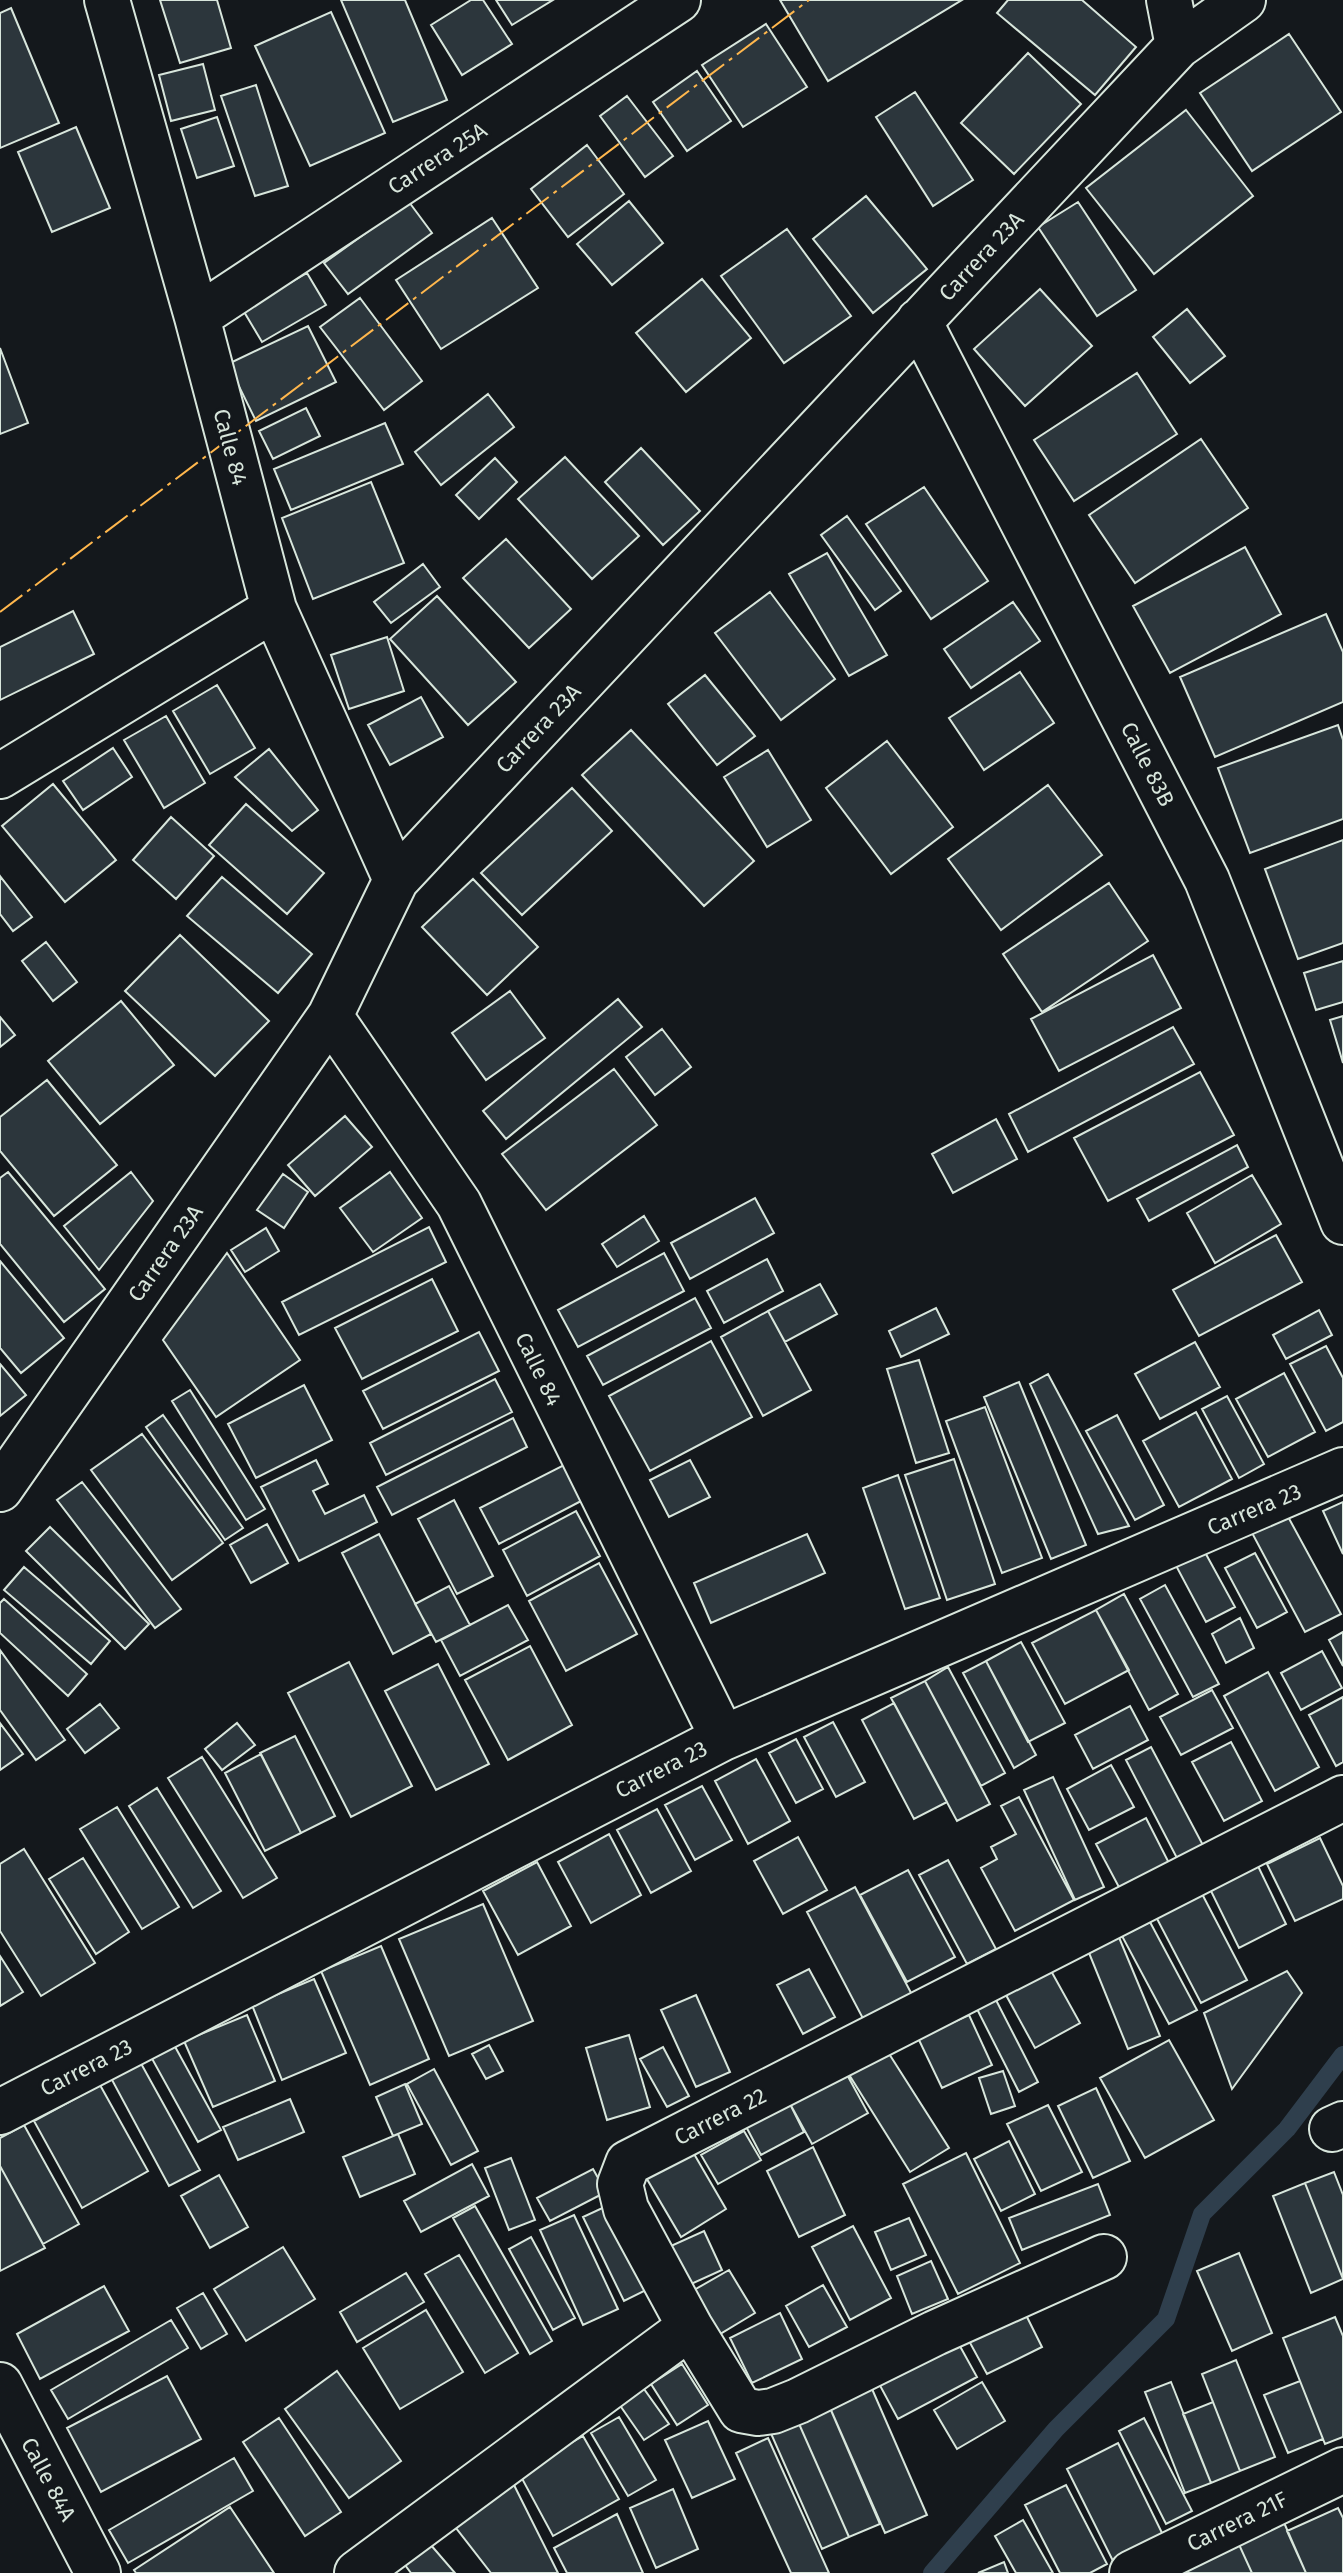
<svg xmlns="http://www.w3.org/2000/svg" width="1343" height="2573" font-family="'Fira Sans',sans-serif">
<style>
.lines{fill:none;stroke-linecap:round;stroke-linejoin:round}
.stream{stroke:#2f3f4d;stroke-width:18}
.building{fill:#2c363c;stroke:#d8e6dc;stroke-width:2}
.street-casing{stroke:#d8e6dc;stroke-width:48}
.street{stroke:#14181c;stroke-width:44}
.power{stroke:#ffb74d;stroke-width:2;stroke-dasharray:28 6 4 6;stroke-linecap:butt}
.labels{text-anchor:middle;stroke-width:6;stroke-linejoin:round;paint-order:stroke}
.street-label{font-size:22px;fill:#d8e6dc;stroke:#14181c}
</style>
<rect width="100%" height="100%" fill="#14181c"/>
<g class="lines">
<path class="stream" d="M932 2573 1056 2429 1166 2319 1202 2214 1287 2129 1343 2055"/>
</g>
<path class="building" d="M160 0H217L231 48 180 63Z
M341 0H405L447 100 393 122Z
M471 0H483L512 44 462 75 431 25Z
M496 0H553L512 25Z
M780 0H962L828 81Z
M1008 0H1082L1136 47 1095 95 997 13Z
M11 8 59 123 0 148V13Z
M331 12 385 133 310 166 255 46Z
M766 24 807 87 743 127 702 65Z
M1289 34 1341 112 1252 171 1200 93Z
M1028 53 1081 104 1014 174 961 123Z
M203 64 215 110 171 121 159 75Z
M697 71 731 121 687 151 653 102Z
M256 85 288 186 255 196 221 96Z
M915 92 973 180 933 206 876 117Z
M627 96 673 156 645 177 600 116Z
M1186 110 1253 196 1154 274 1086 188Z
M217 117 234 166 197 178 181 129Z
M76 127 110 208 52 232 18 152Z
M587 145 624 194 568 237 531 189Z
M866 196 927 269 873 313 813 239Z
M629 201 663 243 612 285 577 244Z
M409 202 432 233 348 294 324 263Z
M1078 202 1136 290 1097 316 1038 227Z
M492 218 538 288 441 349 396 280Z
M787 229 851 316 784 363 721 276Z
M307 273 326 305 262 342 243 310Z
M702 279 751 338 686 392 636 333Z
M1040 289 1092 346 1025 406 974 349Z
M360 298 422 381 384 410 320 327Z
M1187 309 1225 356 1190 383 1153 337Z
M308 326 336 382 256 421 228 364Z
M0 348 28 423 0 434Z
M1137 373 1177 434 1074 501 1034 440Z
M488 394 514 427 441 485 415 452Z
M306 408 320 436 273 459 259 431Z
M385 423 403 464 291 510 274 469Z
M1201 439 1248 508 1135 583 1089 515Z
M641 448 700 511 663 545 605 482Z
M565 457 639 536 592 579 518 499Z
M495 458 517 482 479 519 456 495Z
M371 482 404 563 313 599 282 518Z
M924 487 988 581 931 619 866 524Z
M847 516 901 591 875 610 821 535Z
M506 539 571 609 529 648 463 578Z
M1245 547 1281 614 1170 673 1133 606Z
M827 553 887 655 849 676 789 574Z
M423 564 440 587 391 623 374 602Z
M770 592 835 679 781 720 715 633Z
M437 596 516 682 468 725 390 639Z
M1013 602 1040 641 971 688 944 649Z
M73 611 94 654 0 700V647Z
M1326 614 1343 652V702L1215 757 1180 677Z
M387 637 404 691 349 709 331 655Z
M1020 672 1054 723 984 770 949 718Z
M705 675 755 736 717 765 668 704Z
M217 685 255 748 210 774 173 711Z
M421 697 443 737 390 765 368 725Z
M166 716 205 783 164 808 124 740Z
M1338 725 1343 740V819L1250 853 1218 768Z
M631 730 754 861 704 906 582 775Z
M887 741 953 827 891 874 826 788Z
M113 748 132 777 83 810 63 781Z
M269 749 318 810 292 831 235 777Z
M768 750 811 820 767 847 724 777Z
M53 784 116 860 65 902 2 826Z
M1048 785 1102 855 1001 930 948 859Z
M572 788 612 831 522 915 481 873Z
M246 804 324 873 287 914 209 845Z
M171 817 214 856 176 899 133 860Z
M1343 840V943L1298 959 1265 869Z
M0 876 32 917 13 931 0 914Z
M222 877 312 954 278 993 187 916Z
M473 879 538 947 487 995 422 927Z
M1109 883 1148 941 1042 1012 1003 954Z
M180 935 269 1021 215 1076 125 991Z
M46 942 77 982 53 1001 22 961Z
M1153 955 1181 1008 1059 1071 1031 1019Z
M1343 961V1002L1316 1010 1304 973Z
M510 991 545 1038 486 1080 452 1033Z
M618 999 642 1027 506 1139 483 1111Z
M121 1001 174 1065 100 1124 48 1061Z
M1343 1016V1063L1330 1020Z
M0 1017 15 1035 0 1047Z
M1173 1027 1194 1064 1028 1152 1009 1114Z
M662 1029 691 1067 655 1095 626 1057Z
M614 1069 657 1125 546 1210 502 1154Z
M1200 1072 1234 1135 1108 1201 1074 1138Z
M47 1080 117 1165 54 1216 0 1151V1117Z
M345 1116 372 1147 315 1196 288 1165Z
M996 1119 1017 1159 953 1193 932 1154Z
M1237 1145 1248 1167 1149 1221 1137 1199Z
M8 1172 105 1289 64 1322 0 1244V1178Z
M131 1172 153 1201 99 1270 64 1226Z
M390 1172 422 1218 373 1252 340 1208Z
M283 1174 308 1192 284 1228 257 1210Z
M1252 1175 1281 1224 1215 1263 1187 1213Z
M755 1198 774 1233 690 1279 671 1243Z
M644 1216 659 1241 617 1267 602 1244Z
M429 1227 446 1262 299 1335 282 1302Z
M266 1228 279 1251 245 1272 231 1250Z
M1276 1235 1302 1282 1199 1336 1173 1290Z
M227 1253 300 1360 216 1417 163 1340Z
M664 1253 684 1291 578 1347 558 1310Z
M767 1259 783 1291 724 1323 707 1291Z
M0 1261 64 1338 21 1373 0 1348Z
M432 1279 458 1331 362 1379 335 1328Z
M820 1284 837 1314 785 1342 768 1311Z
M695 1298 711 1328 603 1385 587 1356Z
M936 1308 949 1334 901 1357 889 1331Z
M1319 1310 1332 1335 1286 1359 1273 1335Z
M768 1311 811 1390 763 1416 721 1337Z
M479 1332 499 1371 383 1429 363 1391Z
M711 1341 752 1417 650 1471 609 1396Z
M1195 1342 1220 1387 1160 1419 1135 1374Z
M1326 1346 1343 1378V1422L1326 1431 1290 1364Z
M919 1360 949 1453 916 1463 887 1369Z
M0 1364 26 1395 0 1416Z
M1284 1373 1315 1432 1268 1457 1236 1399Z
M1048 1374 1129 1526 1098 1534 1030 1384Z
M495 1379 512 1412 386 1475 370 1443Z
M1019 1382 1086 1545 1051 1559 984 1397Z
M304 1385 332 1440 256 1478 228 1424Z
M190 1390 265 1509 246 1520 172 1401Z
M1227 1396 1264 1464 1239 1478 1202 1409Z
M985 1407 1042 1558 1002 1573 946 1421Z
M1196 1412 1232 1479 1179 1507 1143 1441Z
M163 1415 243 1528 225 1540 146 1427Z
M1117 1415 1164 1505 1135 1520 1086 1431Z
M513 1418 527 1447 392 1515 377 1487Z
M142 1434 223 1543 172 1580 91 1470Z
M954 1459 995 1584 947 1600 905 1475Z
M316 1460 328 1484 313 1491 325 1514 364 1495 377 1522 299 1561 261 1487Z
M690 1460 710 1497 669 1517 650 1480Z
M564 1465 583 1500 499 1544 480 1508Z
M898 1475 940 1598 905 1609 863 1488Z
M82 1482 181 1609 155 1628 57 1500Z
M454 1500 493 1576 457 1594 418 1519Z
M1343 1502V1554L1323 1511Z
M576 1511 600 1556 527 1596 503 1550Z
M1286 1513 1341 1614 1305 1632 1251 1531Z
M267 1524 288 1563 251 1583 230 1545Z
M50 1527 149 1624 125 1649 26 1551Z
M379 1534 431 1634 393 1654 342 1553Z
M807 1534 825 1573 711 1623 694 1583Z
M1201 1545 1235 1607 1206 1622 1173 1560Z
M1255 1553 1287 1612 1257 1628 1225 1568Z
M599 1563 637 1634 566 1671 529 1601Z
M24 1567 110 1641 91 1664 4 1590Z
M1165 1585 1219 1684 1193 1697 1140 1599Z
M449 1586 470 1625 436 1642 415 1604Z
M1124 1594 1178 1694 1149 1710 1096 1610Z
M4 1599 87 1674 68 1696 0 1633V1603Z
M508 1605 528 1640 460 1676 441 1640Z
M1096 1610 1129 1670 1065 1704 1032 1643Z
M1240 1618 1254 1648 1226 1663 1212 1634Z
M1343 1632V1666L1329 1640Z
M1021 1642 1065 1723 1028 1742 986 1661Z
M530 1646 572 1725 508 1760 465 1680Z
M0 1650 65 1740 36 1760 0 1710Z
M1322 1651 1342 1688 1301 1710 1281 1673Z
M986 1661 1036 1755 1014 1768 963 1673Z
M349 1662 412 1786 351 1817 288 1693Z
M438 1664 489 1764 436 1790 385 1691Z
M948 1667 1005 1773 981 1786 925 1681Z
M1268 1672 1319 1767 1275 1791 1224 1696Z
M925 1681 990 1804 957 1821 891 1698Z
M1212 1690 1233 1728 1181 1755 1160 1717Z
M1343 1697V1762L1336 1766 1309 1715Z
M894 1703 947 1802 914 1819 862 1720Z
M100 1704 119 1728 85 1753 67 1729Z
M1130 1706 1148 1740 1093 1769 1075 1735Z
M833 1722 865 1782 836 1797 804 1737Z
M0 1723 23 1754 0 1770Z
M237 1723 255 1745 222 1770 205 1749Z
M295 1736 335 1816 301 1833 260 1753Z
M796 1739 823 1789 796 1803 769 1753Z
M1231 1742 1262 1801 1224 1821 1192 1762Z
M1151 1747 1205 1849 1179 1862 1126 1760Z
M261 1754 301 1833 265 1851 225 1773Z
M202 1757 277 1878 243 1898 168 1778Z
M756 1759 790 1821 748 1844 715 1781Z
M1111 1765 1134 1807 1089 1830 1067 1789Z
M1053 1777 1104 1887 1075 1900 1024 1790Z
M702 1786 732 1840 695 1860 665 1805Z
M157 1788 221 1891 193 1908 129 1806Z
M1019 1797 1074 1900 1015 1931 981 1868 997 1859 991 1847 1016 1834 1001 1806Z
M117 1807 179 1907 142 1929 80 1829Z
M657 1809 691 1871 651 1893 617 1830Z
M1146 1818 1170 1865 1121 1891 1096 1844Z
M609 1834 641 1895 591 1923 558 1862Z
M798 1837 827 1890 783 1914 754 1861Z
M1320 1838 1343 1886V1899L1295 1921 1267 1864Z
M24 1849 95 1963 41 1996 0 1931V1864Z
M83 1858 129 1932 96 1954 49 1879Z
M948 1860 996 1949 967 1964 919 1875Z
M537 1862 571 1926 518 1955 483 1891Z
M1257 1864 1286 1924 1239 1948 1209 1887Z
M908 1870 955 1957 907 1982 860 1895Z
M855 1887 917 2004 869 2030 807 1912Z
M1200 1890 1247 1980 1201 2003 1154 1913Z
M483 1904 533 2021 449 2056 399 1939Z
M1150 1922 1197 2010 1169 2024 1122 1936Z
M1118 1935 1160 2036 1128 2049 1087 1948Z
M381 1946 429 2059 370 2085 321 1971Z
M0 1956 23 1992 0 2006Z
M809 1969 835 2017 803 2034 777 1985Z
M1050 1969 1080 2023 1035 2048 1006 1995Z
M1287 1971 1302 1993 1232 2089 1204 2013Z
M314 1979 346 2053 282 2080 252 2005Z
M696 1995 730 2072 696 2087 661 2010Z
M996 2000 1038 2082 1019 2092 977 2009Z
M247 2015 275 2081 213 2107 184 2041Z
M969 2015 992 2065 942 2088 918 2038Z
M629 2035 650 2107 607 2120 586 2048Z
M1169 2040 1214 2120 1145 2158 1100 2078Z
M173 2043 221 2130 198 2142 150 2055Z
M489 2045 503 2071 486 2079 472 2054Z
M663 2047 689 2096 667 2107 640 2059Z
M133 2049 200 2170 169 2186 104 2065Z
M886 2049 949 2148 910 2172 848 2073Z
M434 2069 478 2151 451 2165 407 2084Z
M845 2071 868 2113 812 2144 789 2102Z
M1003 2071 1015 2106 991 2114 979 2078Z
M405 2084 422 2124 393 2136 376 2097Z
M100 2085 148 2171 82 2208 34 2121Z
M1096 2088 1130 2161 1093 2178 1058 2106Z
M290 2099 304 2132 238 2160 223 2127Z
M789 2102 804 2132 761 2155 741 2117Z
M1048 2105 1082 2172 1041 2191 1007 2124Z
M24 2125 79 2224 43 2244 0 2166V2138Z
M744 2131 761 2160 718 2184 701 2155Z
M398 2134 415 2174 360 2197 343 2157Z
M1009 2141 1035 2194 1001 2211 974 2159Z
M690 2147 726 2209 681 2237 644 2174Z
M813 2147 845 2215 799 2237 767 2171Z
M966 2153 1020 2263 958 2294 903 2184Z
M511 2158 535 2220 509 2230 485 2168Z
M472 2164 489 2196 421 2232 404 2201Z
M0 2166 45 2248 0 2271Z
M593 2169 606 2192 550 2221 537 2198Z
M1334 2172 1343 2195V2279L1305 2183Z
M219 2175 248 2227 210 2248 181 2196Z
M1305 2183 1343 2279 1311 2293 1273 2196Z
M1098 2184 1110 2215 1022 2250 1009 2218Z
M613 2203 654 2286 624 2301 583 2217Z
M475 2206 552 2341 530 2354 453 2218Z
M574 2215 618 2309 583 2325 540 2230Z
M909 2218 926 2255 891 2270 875 2232Z
M853 2226 891 2298 850 2320 812 2247Z
M704 2231 722 2270 680 2289 662 2250Z
M531 2237 575 2318 553 2330 509 2249Z
M283 2247 315 2299 246 2341 214 2289Z
M1239 2253 1272 2333 1232 2351 1197 2271Z
M459 2255 518 2353 485 2373 425 2274Z
M931 2261 948 2299 912 2314 897 2276Z
M729 2270 755 2313 720 2334 694 2290Z
M406 2273 424 2302 357 2342 340 2312Z
M823 2285 847 2327 809 2347 786 2306Z
M104 2286 129 2331 40 2379 17 2334Z
M203 2293 227 2334 201 2349 177 2308Z
M426 2310 463 2372 400 2409 363 2348Z
M780 2313 802 2359 752 2383 730 2338Z
M1025 2313 1042 2347 987 2374 969 2341Z
M1335 2317 1343 2336V2437L1325 2444 1283 2338Z
M171 2320 188 2348 68 2419 51 2390Z
M956 2339 977 2377 898 2419 877 2380Z
M1236 2360 1275 2457 1240 2471 1202 2374Z
M682 2364 708 2405 677 2425 651 2384Z
M337 2371 401 2461 349 2498 285 2409Z
M634 2375 669 2424 644 2440 610 2391Z
M167 2376 201 2439 101 2492 67 2428Z
M1300 2381 1323 2439 1288 2453 1264 2395Z
M869 2382 927 2515 885 2533 827 2401Z
M982 2382 1005 2421 957 2449 934 2410Z
M1171 2382 1211 2483 1185 2493 1145 2392Z
M827 2401 880 2524 849 2537 796 2417Z
M1213 2402 1240 2471 1211 2483 1183 2414Z
M619 2417 656 2480 628 2496 591 2433Z
M796 2417 849 2537 822 2549 769 2429Z
M279 2418 341 2512 305 2536 243 2442Z
M1144 2418 1192 2511 1166 2524 1119 2431Z
M708 2421 735 2479 692 2498 665 2440Z
M583 2436 619 2499 553 2536 519 2473Z
M768 2438 829 2573H791L736 2453Z
M1118 2443 1164 2537 1113 2561 1067 2469Z
M234 2458 253 2491 128 2563 109 2530Z
M513 2483 558 2573H491L449 2519Z
M1066 2485 1107 2564 1090 2573H1060L1025 2505Z
M673 2489 698 2549 656 2568 630 2508Z
M230 2507 274 2573H136L134 2570Z
M1338 2508 1343 2518V2573H1306L1287 2531Z
M617 2514 643 2573H567L554 2548Z
M1282 2518 1306 2573H1252L1236 2538Z
M1023 2520 1053 2573H1016L995 2536Z
M1236 2538 1252 2573H1184L1180 2563Z
M430 2544 455 2573H411L405 2565Z
M1004 2562 1008 2573H978Z"/>
<g class="lines">
<g class="street-casing">
<path id="street" d="M107 0 197 317 274 609 396 880
M1169 0 1178 46
M197 317 678 0
M919 321 1207 880 1343 1222
M0 776 274 609
M330 1016 459 1204 723 1738
M0 1489 330 1016 396 880 1178 46 1243 0
M0 2112 723 1738 1343 1470
M1332 2129 1343 2124
M1104 2257 935 2333 798 2401 773 2411 758 2413 741 2410 690 2327 626 2209 620 2184 628 2163 1343 1798
M0 2385 98 2573
M357 2573 690 2327
M1132 2573 1343 2470"/>
</g>
<use href="#street" class="street"/>
<path class="power" d="M0 612 809 0"/>
</g>
<g class="labels">
<g class="street-label">
<text transform="translate(437 158) rotate(-33)" y="8">Carrera 25A</text>
<text transform="translate(981 256) rotate(-47)" y="8">Carrera 23A</text>
<text transform="translate(231 447) rotate(75)" y="8">Calle 84</text>
<text transform="translate(538 728) rotate(-47)" y="8">Carrera 23A</text>
<text transform="translate(1148 764) rotate(63)" y="8">Calle 83B</text>
<text transform="translate(165 1253) rotate(-55)" y="8">Carrera 23A</text>
<text transform="translate(539 1369) rotate(64)" y="8">Calle 84</text>
<text transform="translate(1254 1509) rotate(-23)" y="8">Carrera 23</text>
<text transform="translate(661 1769) rotate(-27)" y="8">Carrera 23</text>
<text transform="translate(86 2067) rotate(-27)" y="8">Carrera 23</text>
<text transform="translate(720 2116) rotate(-27)" y="8">Carrera 22</text>
<text transform="translate(49 2479) rotate(62)" y="8">Calle 84A</text>
<text transform="translate(1237 2521) rotate(-26)" y="8">Carrera 21F</text>
</g>
</g>
</svg>
